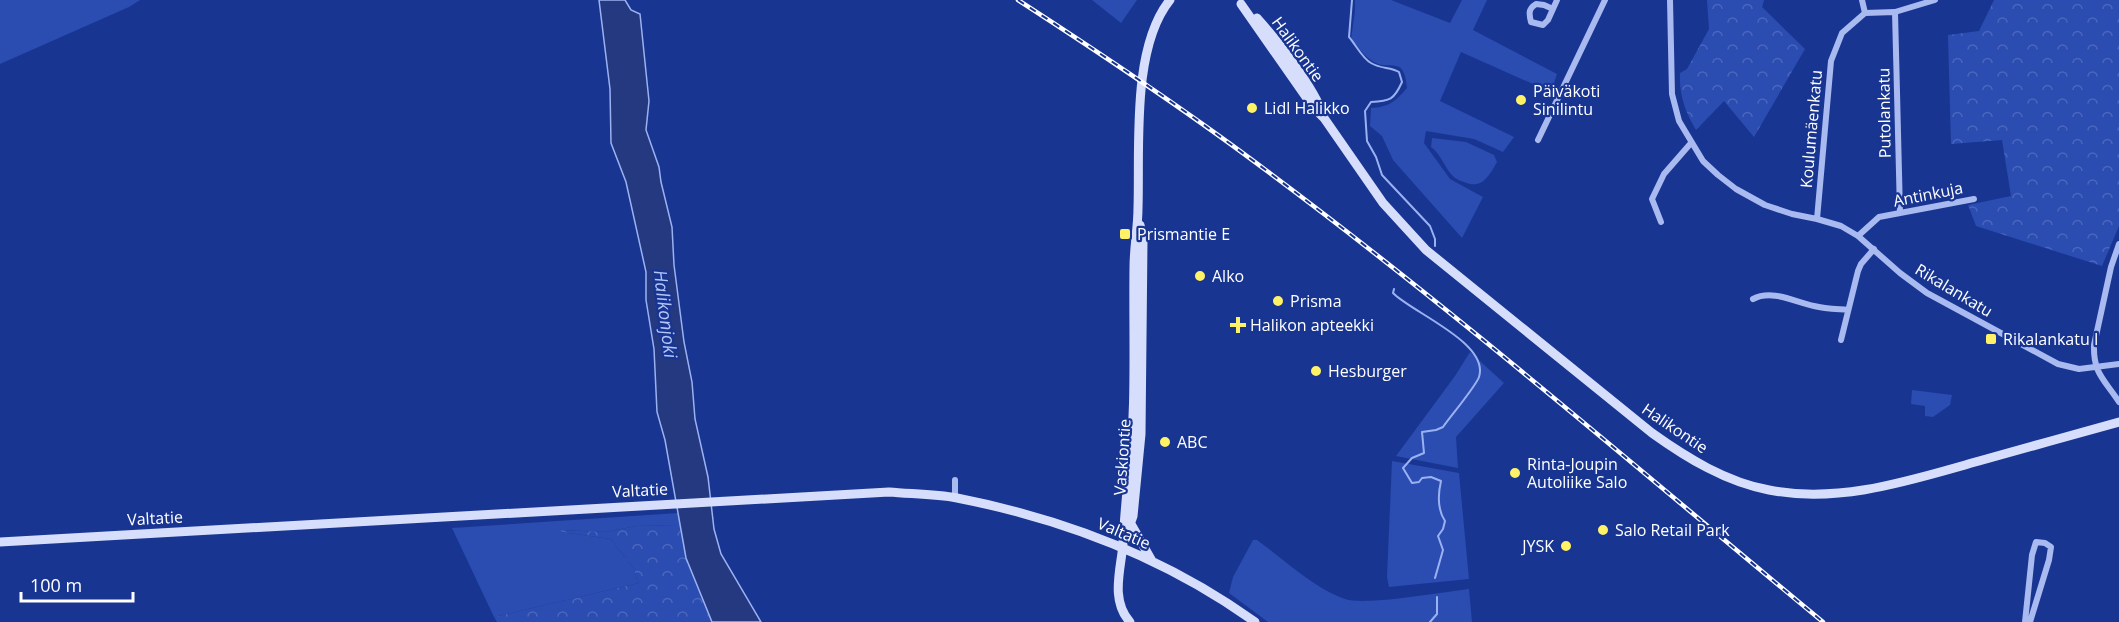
<svg xmlns="http://www.w3.org/2000/svg" width="2119" height="622" font-family="'Open Sans',sans-serif">
<style>
.green{fill:#2b4cb1}
.forest{fill:url(#forest-crowns)}
.water{fill:#243980;stroke:#9bb2f2;stroke-width:1.5}
.lines{fill:none;stroke-linecap:round;stroke-linejoin:round}
.stream{stroke:#9bb2f2;stroke-width:2}
.minor{stroke:#a8baf0;stroke-width:6}
.secondary{stroke:#d6defb;stroke-width:9}
.rail-casing{stroke:#fff;stroke-width:4.5}
.rail{stroke:#183592;stroke-width:2;stroke-dasharray:7;stroke-linecap:butt}
.poi-dot{fill:#fff267;stroke:#183592;stroke-width:2}
.labels{text-anchor:middle;stroke-width:4.5;stroke-linejoin:round;paint-order:stroke}
.street-label{font-size:16px;fill:#fff;stroke:#183592}
.poi-label{font-size:16px;fill:#fff;stroke:#183592;text-anchor:start}
.water-label{font-size:18px;font-style:italic;fill:#b4c5f7;stroke:#183592}
</style>
<defs>
<pattern id="forest-crowns" width="20" height="18" patternUnits="userSpaceOnUse" patternTransform="scale(1.5)"><rect width="20" height="18" fill="#2b4cb1"/><path d="M2 6a3 3 0 1 1 6 0M12 15a3 3 0 1 1 6 0" fill="none" stroke="#4b67bd"/></pattern>
</defs>
<rect width="100%" height="100%" fill="#183592"/>
<path class="green" d="M0 0H140L129 7 0 64Z
M1092 0H1137L1121 23Z
M1355 0H1391L1450 23 1462 0H1487L1473 30 1557 74 1551 92 1461 52 1440 101 1514 137 1503 152 1474 139 1426 131 1424 143 1450 179 1483 197 1462 238 1393 160 1382 136 1370 126 1371 108C1389 107 1396 101 1407 88 1404 52 1389 74 1371 60 1363 55 1357 45 1351 39L1355 11Z
M1432 138 1466 142 1494 155 1497 162C1489 176 1482 190 1464 182 1461 181 1458 180 1455 178 1445 170 1442 155 1431 147Z
M1470 352 1504 383 1456 437 1458 468 1396 456 1455 376Z
M1912 390 1952 395 1950 405 1933 417 1925 416V406L1911 404Z
M1392 461 1459 473 1469 579 1389 587 1387 577Z
M678 513 680 525 637 526 605 532 561 530 562 532 611 539 633 568 639 583 494 617 452 528Z
M1253 540H1257C1282 558 1316 590 1345 599 1365 606 1443 592 1469 589L1472 622H1268L1229 593 1233 577Z"/>
<path class="forest" d="M1707 0H1764L1762 7 1805 49 1754 137 1724 101 1696 130C1685 111 1679 95 1680 73L1687 69 1709 29Z
M1994 0H2119V226L2102 266 1976 226 1968 205 2011 196 2002 140 1951 144 1948 35 1979 31Z
M680 525 686 558 712 622H497L494 617 639 583 633 568 611 539 562 532 560 530 605 532 637 526Z"/>
<path class="water" d="M599 0H625L631 10 640 14 649 101 646 130 659 167 661 182 672 227 674 265 684 342 692 382 695 419 708 477 714 529 721 554 761 622H712L686 558 665 440 657 412 654 349 646 300V272L626 182 611 143 610 89Z"/>
<g class="lines">
<path class="stream" d="M1352 0 1349 37C1356 45 1362 58 1371 63 1381 69 1390 67 1399 72L1402 82C1394 100 1390 101 1371 102L1365 111 1367 141 1376 157 1382 175 1430 226 1435 239V246
M1394 289 1393 293C1411 312 1490 343 1479 377 1476 386 1450 417 1443 427L1436 430 1422 432 1424 453 1412 458 1403 468 1412 483 1419 482 1422 478 1431 477 1441 481C1438 494 1437 509 1445 521L1443 529 1438 536 1443 550 1435 578
M1430 622 1437 614V597"/>
<path class="minor" d="M1670 0 1672 94 1679 121 1703 161 1718 175 1736 189 1765 205 1792 214 1817 219 1841 226 1858 236 1900 273 1927 293 2058 364 2079 369 2119 364
M1862 0 1865 13
M1553 9 1544 5 1536 4C1528 9 1529 14 1531 22L1543 25 1548 20 1557 0
M1895 12 1900 213
M1538 140 1605 0
M1817 219 1831 61 1842 33 1865 13 1895 12 1935 0
M1661 222 1652 199 1664 174 1691 143
M1858 236 1879 217 1974 199
M2119 244 2111 267 2094 345C2093 374 2105 380 2119 402
M1753 299C1772 289 1795 302 1814 306 1826 309 1837 309 1848 310
M1841 340 1858 271 1861 264 1874 249
M955 498V480
M2025 622 2032 555 2036 542 2045 543 2051 547 2049 560 2030 622"/>
<path class="secondary" d="M1241 4 1313 107 1324 118 1383 203 1426 250 1652 433C1687 458 1726 482 1769 490 1840 504 1911 480 1979 461 2026 448 2072 435 2119 422
M1257 18C1276 39 1315 89 1323 115
M1131 524 1152 561
M1126 536 1133 516 1141 434 1143 240 1140 225
M0 542 889 492C911 494 935 494 957 498 1064 519 1166 558 1255 622
M1130 622C1110 600 1121 569 1123 544 1124 522 1126 501 1128 480 1137 409 1133 338 1134 267 1134 247 1138 227 1138 208 1140 148 1131 48 1170 0"/>
<g class="rail-casing">
<path id="rail" d="M1018 0C1103 55 1186 110 1267 171 1458 313 1639 470 1823 622"/>
</g>
<use href="#rail" class="rail"/>
</g>
<g class="poi-dot">
<circle cx="1521" cy="100" r="6"/>
<circle cx="1252" cy="108" r="6"/>
<rect x="1119" y="228" width="12" height="12" rx="3"/>
<circle cx="1200" cy="276" r="6"/>
<circle cx="1278" cy="301" r="6"/>
<path d="M1235 316h6v6h6v6h-6v6h-6v-6h-6v-6h6z"/>
<rect x="1985" y="333" width="12" height="12" rx="3"/>
<circle cx="1316" cy="371" r="6"/>
<circle cx="1165" cy="442" r="6"/>
<circle cx="1515" cy="473" r="6"/>
<circle cx="1603" cy="530" r="6"/>
<circle cx="1566" cy="546" r="6"/>
</g>
<g class="labels">
<g class="street-label">
<text transform="translate(1298 49) rotate(54)" y="6">Halikontie</text>
<text transform="translate(1884 113) rotate(-91)" y="6">Putolankatu</text>
<text transform="translate(1811 129) rotate(-85)" y="6">Koulumäenkatu</text>
<text transform="translate(1928 194) rotate(-11)" y="6">Antinkuja</text>
<text transform="translate(1954 290) rotate(31)" y="6">Rikalankatu</text>
<text transform="translate(1675 428) rotate(34)" y="6">Halikontie</text>
<text transform="translate(1122 457) rotate(-86)" y="6">Vaskiontie</text>
<text transform="translate(640 490) rotate(-3)" y="6">Valtatie</text>
<text transform="translate(155 518) rotate(-3)" y="6">Valtatie</text>
<text transform="translate(1124 533) rotate(23)" y="6">Valtatie</text>
</g>
<g class="poi-label">
<text x="1533" y="97">Päiväkoti<tspan x="1533" dy="18">Sinilintu</tspan></text>
<text x="1264" y="114">Lidl Halikko</text>
<text x="1137" y="240">Prismantie E</text>
<text x="1212" y="282">Alko</text>
<text x="1290" y="307">Prisma</text>
<text x="1250" y="331">Halikon apteekki</text>
<text x="2003" y="345">Rikalankatu I</text>
<text x="1328" y="377">Hesburger</text>
<text x="1177" y="448">ABC</text>
<text x="1527" y="470">Rinta-Joupin<tspan x="1527" dy="18">Autoliike Salo</tspan></text>
<text x="1615" y="536">Salo Retail Park</text>
<text x="1554" y="552" text-anchor="end">JYSK</text>
</g>
<g class="water-label">
<text transform="translate(665 314) rotate(83)" y="6">Halikonjoki</text>
</g>
</g>
<path d="M21 592v9h112v-9" fill="none" stroke="#ffffff" stroke-width="3"/>
<text x="30" y="592" font-size="18" fill="#ffffff" stroke="#183592" stroke-width="4.5" paint-order="stroke">100 m</text>
</svg>
